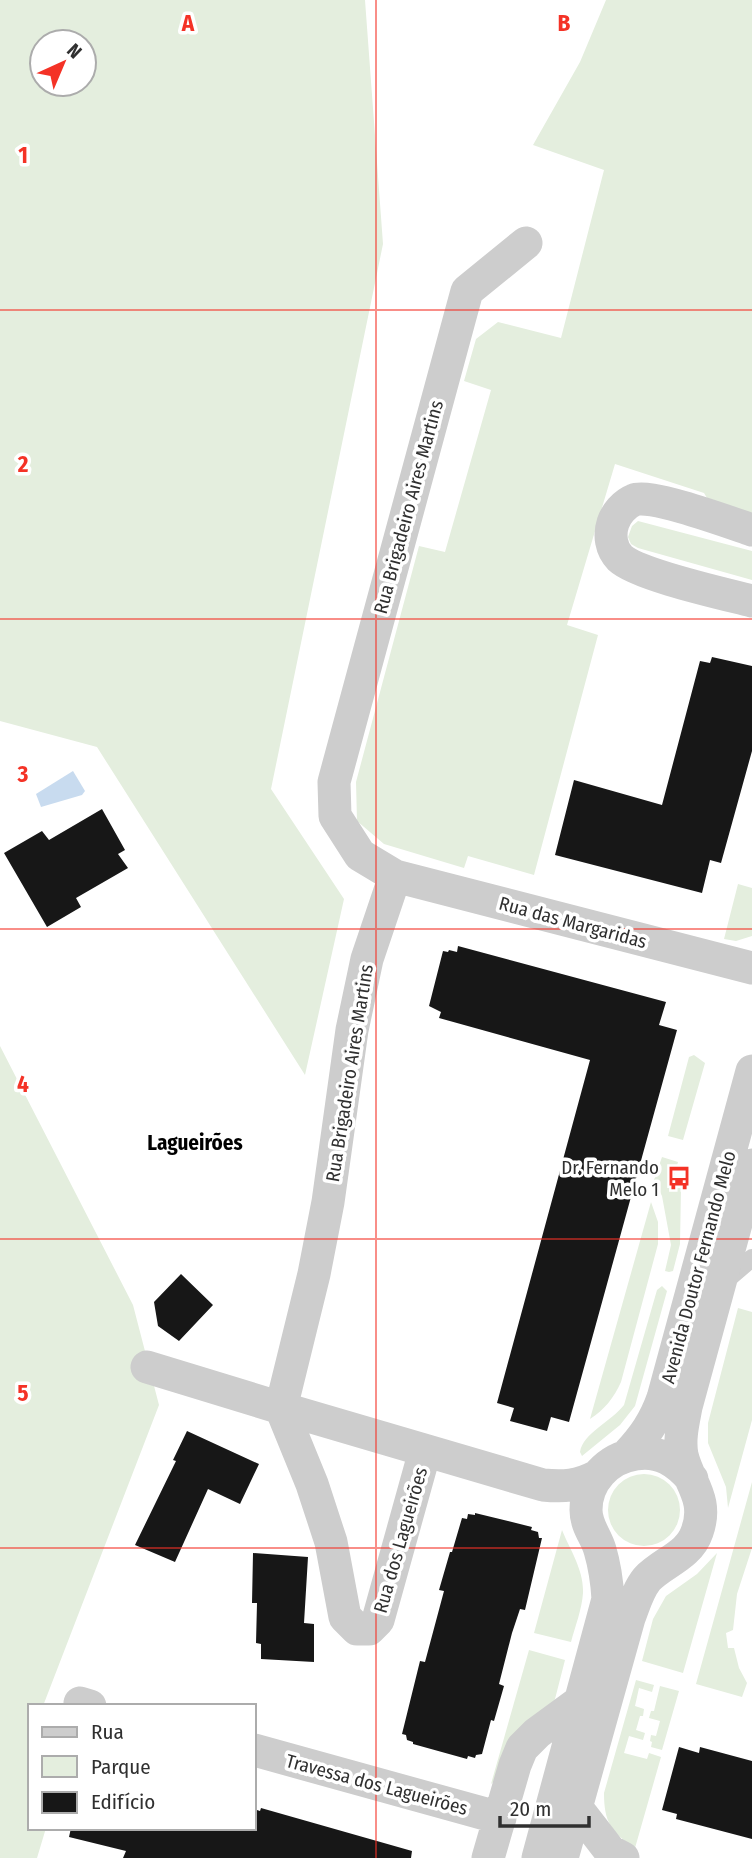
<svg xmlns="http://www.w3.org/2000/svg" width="752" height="1858" font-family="'Fira Sans Condensed',sans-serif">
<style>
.green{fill:#e4eede;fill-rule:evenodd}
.water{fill:#c8dbef}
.building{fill:#171717}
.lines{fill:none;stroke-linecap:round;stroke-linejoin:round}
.service{stroke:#cdcdcd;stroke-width:18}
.minor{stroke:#cdcdcd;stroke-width:33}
.grid{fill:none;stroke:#f43226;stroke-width:2;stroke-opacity:0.55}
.labels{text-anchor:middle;stroke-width:7;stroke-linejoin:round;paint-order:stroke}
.street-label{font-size:19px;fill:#303030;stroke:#fff}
.poi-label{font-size:19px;fill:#303030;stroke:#fff;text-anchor:end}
.neighbourhood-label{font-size:21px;font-weight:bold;fill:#000;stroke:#fff}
.grid-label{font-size:23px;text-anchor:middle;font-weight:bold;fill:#f43226;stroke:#fff;stroke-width:7;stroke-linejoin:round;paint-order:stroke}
</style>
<rect width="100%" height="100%" fill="#fff"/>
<path class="green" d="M0 0H365L383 244 271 789 344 899 305 1075 97 747 0 721ZM42 42H84V84H42Z
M606 0H752V519L713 508 704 493 615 464 567 625 598 635 534 875 468 856 464 868 384 844 357 821 356 782 419 546 445 552 491 390 464 381 476 339 498 322 561 338 604 170 533 145 580 62Z
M638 521 752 551V580L638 548 631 544 628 537 632 526Z
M738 884 752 888V936L736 941 724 939Z
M0 1046 133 1305 159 1405 43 1706H30V1828H46L37 1858H0Z
M694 1055 705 1063 683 1140 668 1136 689 1057Z
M662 1157 678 1162 672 1184 681 1188 680 1244 673 1271 669 1272 665 1271 671 1245 662 1196 654 1180Z
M651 1202 658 1222V1244L621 1382C614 1398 604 1410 590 1419Z
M662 1286 667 1291 635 1406 620 1425 582 1456 580 1452C583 1433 611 1422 624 1405L657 1290Z
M738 1308 752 1312V1420L728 1508 726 1487 708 1443V1423Z
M608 1510a36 36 0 1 1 72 0a36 36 0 1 1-72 0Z
M752 1482V1548L737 1594 733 1630 726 1633 728 1648H734L739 1668 747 1683 742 1697 696 1684Z
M562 1530C570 1550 584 1570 583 1593 582 1609 575 1627 571 1642L534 1633Z
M717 1553 683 1673 642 1661 653 1619 666 1596 697 1574Z
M529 1650 565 1660 555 1699 548 1712 499 1777 491 1784Z
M636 1680 654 1685 652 1692 639 1688 635 1706 644 1709 643 1716H640L636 1730 645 1733 643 1740 629 1736 624 1753 647 1759 649 1753 661 1757 635 1848C611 1832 604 1822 604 1793Z
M660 1686 679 1691 662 1750 651 1747 652 1742 650 1741 651 1735 656 1736 660 1721 649 1718 651 1711H654Z"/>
<path class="water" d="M73 771 85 791 82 795 41 807 36 794Z"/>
<path class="building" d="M712 657 752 666V751L721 863 710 860 702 893 555 855 574 780 662 805 700 661 710 663Z
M102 809 125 850 118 854 128 868 76 898 81 907 47 927 4 853 42 831 49 840Z
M458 946 666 1002 659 1025 677 1030 569 1422 551 1417 547 1431 510 1421 514 1408 497 1403 590 1060 439 1018 441 1012 429 1006 443 951 448 952 449 950 457 952Z
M181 1274 213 1305 179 1341 158 1326 154 1302Z
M187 1431 259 1464 240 1504 208 1489 175 1562 135 1545 176 1461 173 1460Z
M475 1513 532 1527 531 1530 538 1532 539 1538H542L525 1610 520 1609 512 1633 499 1684 504 1686 494 1721 491 1720 482 1754 476 1755 475 1758 468 1756 467 1759 413 1744V1742L407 1740 406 1735 402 1734 420 1661 425 1662 444 1591 439 1590 450 1552H452L462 1518 467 1519 468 1514 475 1515Z
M253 1553 308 1557 304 1623 314 1624V1662L261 1659V1644L256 1643 257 1603H252Z
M679 1747 699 1753 700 1747 752 1761V1839L676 1819 677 1814 662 1810Z
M261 1808 412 1851 411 1858H123L126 1851 69 1837 71 1828H254V1809L260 1811Z"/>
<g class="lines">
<path class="service" d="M724 1282 752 1258"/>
<path class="minor" d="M526 243 467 291 334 782 335 816 360 855 395 876 367 959 352 1030 328 1202 314 1274 281 1408 543 1485C564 1487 578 1486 597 1476
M752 530C731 523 650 493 634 500 624 504 616 514 613 523 609 535 611 549 620 558 638 575 725 594 752 601
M395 876 752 968
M147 1367 281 1408 312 1484 331 1542 345 1617 357 1629H369L378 1620 425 1451
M627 1455C644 1437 655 1421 663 1398L752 1071
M80 1703 90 1706
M254 1750 500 1818
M576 1807 610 1851 623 1858
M488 1858 515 1765 522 1748 537 1733 582 1700
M538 1858 608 1599C607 1582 605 1567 600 1550 596 1536 586 1526 586 1510 586 1481 608 1458 636 1454 660 1450 677 1462 692 1479
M562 1858 629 1618C634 1605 638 1590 647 1579 663 1562 689 1556 697 1532 709 1499 689 1484 682 1455 679 1439 683 1423 686 1407L752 1165"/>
</g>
<path class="grid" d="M376 0V1858M0 310H752M0 619H752M0 929H752M0 1239H752M0 1548H752"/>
<defs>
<g id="bus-bare" transform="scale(1.89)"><path d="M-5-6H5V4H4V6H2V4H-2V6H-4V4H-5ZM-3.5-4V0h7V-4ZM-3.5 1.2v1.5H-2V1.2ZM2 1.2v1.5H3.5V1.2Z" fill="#f43226" stroke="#fff" stroke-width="2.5" paint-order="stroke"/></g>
</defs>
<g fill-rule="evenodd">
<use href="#bus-bare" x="679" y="1178"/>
</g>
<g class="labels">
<g class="street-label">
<text transform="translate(408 507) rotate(-75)" y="7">Rua Brigadeiro Aires Martins</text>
<text transform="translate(573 922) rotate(15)" y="7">Rua das Margaridas</text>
<text transform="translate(349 1073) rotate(-81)" y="7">Rua Brigadeiro Aires Martins</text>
<text transform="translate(698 1267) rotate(-75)" y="7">Avenida Doutor Fernando Melo</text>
<text transform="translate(400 1540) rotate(-74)" y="7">Rua dos Lagueirões</text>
<text transform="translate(377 1784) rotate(15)" y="7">Travessa dos Lagueirões</text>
</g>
<g class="poi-label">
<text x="659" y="1174">Dr. Fernando<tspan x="659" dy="22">Melo 1</tspan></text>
</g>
<g class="neighbourhood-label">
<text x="195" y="1150">Lagueirões</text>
</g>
</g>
<g class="grid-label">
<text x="188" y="31">A</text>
<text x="564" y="31">B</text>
<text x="23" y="163">1</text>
<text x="23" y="472">2</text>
<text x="23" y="782">3</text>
<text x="23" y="1092">4</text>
<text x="23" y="1401">5</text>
</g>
<rect x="28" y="1704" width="228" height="126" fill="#ffffff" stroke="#acacac" stroke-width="2"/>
<rect x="42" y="1727" width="35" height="10" fill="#cdcdcd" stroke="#acacac" stroke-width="2"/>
<text x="91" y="1739" font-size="21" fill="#303030">Rua</text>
<rect x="42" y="1756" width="35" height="21" fill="#e4eede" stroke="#acacac" stroke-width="2"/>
<text x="91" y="1774" font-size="21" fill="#303030">Parque</text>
<rect x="42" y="1792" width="35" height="21" fill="#171717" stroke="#acacac" stroke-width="2"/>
<text x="91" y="1809" font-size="21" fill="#303030">Edifício</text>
<g transform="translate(63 63) rotate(44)"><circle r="33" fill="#ffffff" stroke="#acacac" stroke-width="2"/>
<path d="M0-5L12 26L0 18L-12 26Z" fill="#f43226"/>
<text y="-10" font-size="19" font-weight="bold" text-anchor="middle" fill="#303030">N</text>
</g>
<path d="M500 1816v10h89v-10" fill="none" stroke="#303030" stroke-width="3.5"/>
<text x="510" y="1816" font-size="21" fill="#303030" stroke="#ffffff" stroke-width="5" paint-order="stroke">20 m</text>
</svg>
